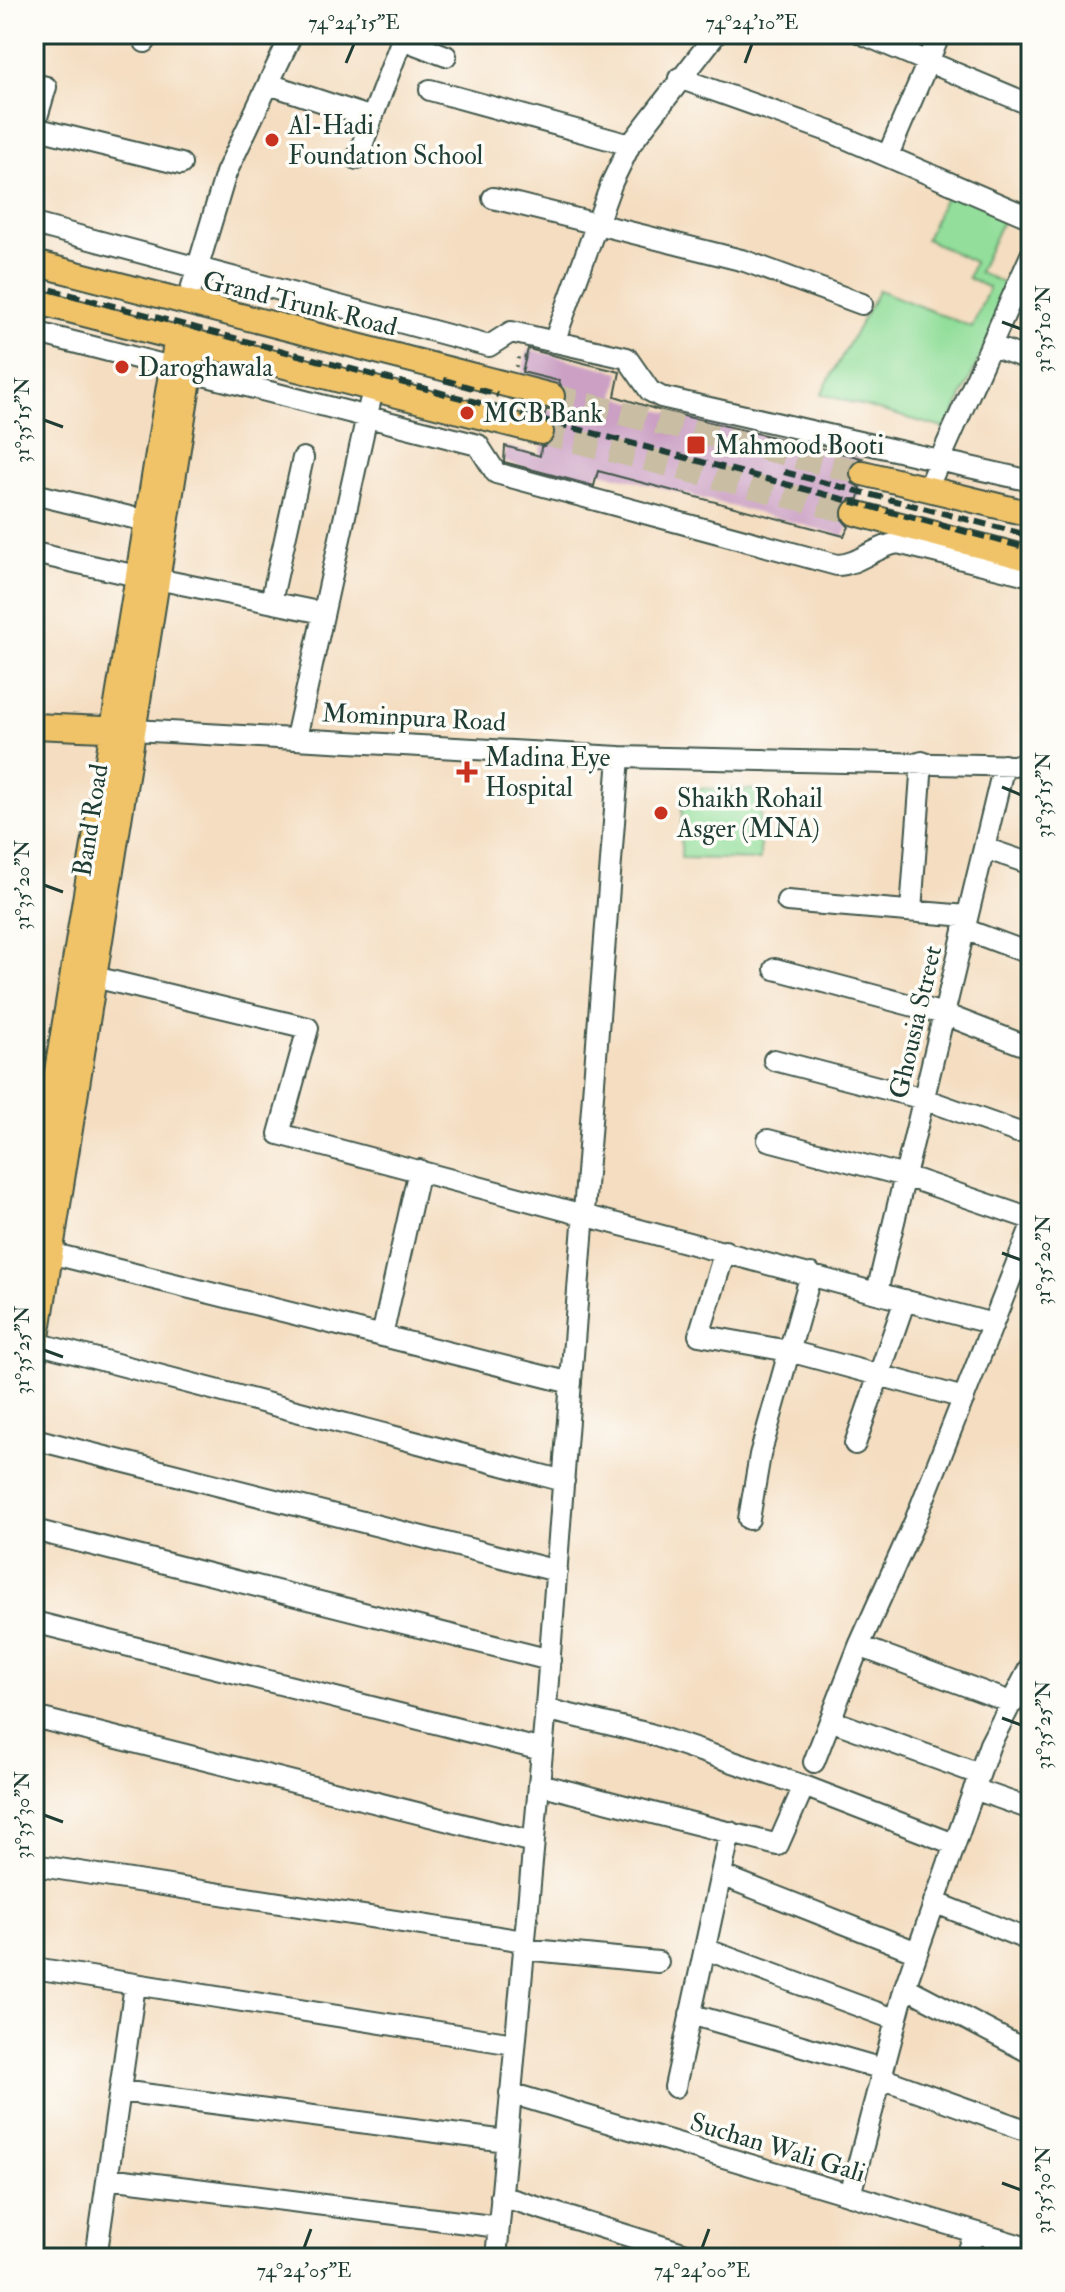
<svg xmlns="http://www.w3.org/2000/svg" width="1065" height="2292" font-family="'IM FELL Double Pica',serif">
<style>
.green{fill:#92de9a;stroke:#588e67;stroke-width:2}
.building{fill:#cba0c4}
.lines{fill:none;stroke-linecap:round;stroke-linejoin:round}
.major-tunnel{stroke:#c9bda4;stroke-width:24;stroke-dasharray:24 12;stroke-linecap:butt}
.minor-casing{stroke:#3f5549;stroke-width:24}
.major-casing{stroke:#3f5549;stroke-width:28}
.path{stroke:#3f5549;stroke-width:3;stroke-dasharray:2 6;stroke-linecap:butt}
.minor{stroke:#fff;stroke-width:20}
.major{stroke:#f0c369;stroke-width:24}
.rail{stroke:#1f3d34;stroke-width:6;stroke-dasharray:12 6;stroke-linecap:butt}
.ticks{fill:none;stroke:#1f3d34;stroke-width:3}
.poi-dot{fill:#c8321e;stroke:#fdfcf7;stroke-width:3}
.labels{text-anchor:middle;stroke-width:7;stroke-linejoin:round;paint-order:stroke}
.poi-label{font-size:26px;fill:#1f3d34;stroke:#fdfcf7;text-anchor:start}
.street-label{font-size:26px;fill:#1f3d34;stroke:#fdfcf7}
.neatline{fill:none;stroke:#1f3d34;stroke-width:3}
.ticks-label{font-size:20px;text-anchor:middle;fill:#1f3d34}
</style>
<rect width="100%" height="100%" fill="#fdfcf7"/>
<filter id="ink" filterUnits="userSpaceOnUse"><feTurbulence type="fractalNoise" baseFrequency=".0125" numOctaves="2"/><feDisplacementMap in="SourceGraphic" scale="16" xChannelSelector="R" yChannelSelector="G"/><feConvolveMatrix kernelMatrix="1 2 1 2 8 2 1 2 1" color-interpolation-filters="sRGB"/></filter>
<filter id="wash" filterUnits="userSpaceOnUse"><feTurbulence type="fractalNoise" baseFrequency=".006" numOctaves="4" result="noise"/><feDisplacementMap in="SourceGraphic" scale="32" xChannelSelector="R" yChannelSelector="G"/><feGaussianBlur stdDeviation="1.8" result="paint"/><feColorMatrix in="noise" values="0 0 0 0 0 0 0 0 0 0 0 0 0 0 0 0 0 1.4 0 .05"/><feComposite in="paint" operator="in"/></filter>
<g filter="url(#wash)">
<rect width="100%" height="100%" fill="#f4ddc0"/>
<path class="green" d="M949 188 1006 213 979 272 1012 287 947 429 821 394 879 290 972 327 989 288 968 278 974 262 926 239Z
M689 788 761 790 760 860 681 858 682 801 688 800Z"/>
<g id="blocks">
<path class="building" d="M528 349 620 372 615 396 658 410 862 458 853 462 848 470 852 483 861 488 859 499H850L841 508V518L849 527 844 536 598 471 594 486 504 462 505 446 540 456 541 447 551 443 556 435 552 422 544 417 546 410H557L567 399 559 381 522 372Z"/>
</g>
</g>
<g filter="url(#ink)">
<use href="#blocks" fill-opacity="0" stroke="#3f5549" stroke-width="2"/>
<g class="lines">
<path class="major-tunnel" d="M552 396 863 473
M541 432 855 513"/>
<g class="minor-casing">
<path id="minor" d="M862 34 1031 105
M145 42 149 34
M679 78 831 132 1031 218
M34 84 46 87 34 127
M269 84 372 118 402 39 446 56
M430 90 630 145
M34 128 181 164
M888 155 940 34
M357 159 372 118
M493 198 745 261 862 304
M34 224 489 346 511 332 627 358 650 391 661 397 1031 481
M187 303 226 173 292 34
M34 332 478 445 496 473 837 565C858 565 876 546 898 543L1031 576
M554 342 612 182 630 145 716 34
M992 346 1031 360
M927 489 1031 255
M34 494 146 521
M34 553 137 576
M157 579 323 613
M271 602 303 458
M133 730 619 757 1031 766
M296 738 370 402
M984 848 1031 864
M787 901 967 916
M911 911 922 762
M964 929 1031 954
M775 969 944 1014 1031 1048
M94 977 308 1028 279 1134 993 1324
M774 1060 924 1099 1017 1132
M768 1140 905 1176 1031 1219
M725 1251 699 1335 789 1351 964 1398
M50 1253 571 1383
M877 1292 1004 765
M382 1336 419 1170
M36 1343 564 1481
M34 1439 557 1571
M855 1444 905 1300
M749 1519 760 1455 811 1274
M34 1530 550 1660
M34 1622 542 1750
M859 1646 1013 1703
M34 1717 533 1842
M830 1720 979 1774
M814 1762 859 1646 915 1521 1031 1227
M539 1784 778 1845 804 1786 650 1734 545 1709
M804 1786 954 1844
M974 1789 1031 1809
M34 1865 524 1941
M721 1875 917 1952
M934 1902 1031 1941
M523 1949 658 1962
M705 1949 894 2019
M34 1968 514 2044
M905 1987 1031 2053
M690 2014 883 2069
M881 2078 1031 2132
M675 2087 730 1832
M120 2091 506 2141
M510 2093 1031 2249
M108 2178 499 2227
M850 2195 905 1987 990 1744 1031 1665
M501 2196 699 2258
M96 2258 135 1985
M496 2258 545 1719 619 757
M966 2258 975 2233"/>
</g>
<g class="major-casing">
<path id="major" d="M34 263 552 396
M34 301 541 432
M863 473 1031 514
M855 513 1031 559
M34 726 127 730
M34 1212 177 337
M34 1356 195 341"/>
</g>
<path class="path" d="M516 367 519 356 525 357"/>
<use href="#minor" class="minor"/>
<use href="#major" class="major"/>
<path class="rail" d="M34 285 1031 549
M444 380 498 395
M784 472 1031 536"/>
</g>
</g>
<path class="ticks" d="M346 63 354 44M745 63 752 44M1002 322 1021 329M44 420 63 427M1002 787 1021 795M44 885 63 892M1002 1253 1021 1260M44 1350 63 1357M1002 1718 1021 1725M44 1815 63 1822M1002 2183 1021 2190M304 2248 311 2229M702 2248 709 2229"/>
<g class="poi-dot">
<circle cx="272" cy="140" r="8"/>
<circle cx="122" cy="367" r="8"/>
<circle cx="467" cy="413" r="8"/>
<rect x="686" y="435" width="20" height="20" rx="4"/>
<path d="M463 760h8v8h8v8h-8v8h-8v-8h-8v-8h8z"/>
<circle cx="661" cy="813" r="8"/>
</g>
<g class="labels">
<g class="poi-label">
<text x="288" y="134">Al-Hadi<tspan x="288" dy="30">Foundation School</tspan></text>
<text x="138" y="376">Daroghawala</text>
<text x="483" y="422">MCB Bank</text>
<text x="714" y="454">Mahmood Booti</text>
<text x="485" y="766">Madina Eye<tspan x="485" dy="30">Hospital</tspan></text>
<text x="677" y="807">Shaikh Rohail<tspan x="677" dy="30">Asger (MNA)</tspan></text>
</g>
<g class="street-label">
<text transform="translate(300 303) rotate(14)" y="9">Grand Trunk Road</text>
<text transform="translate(414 717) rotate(3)" y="9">Mominpura Road</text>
<text transform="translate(90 820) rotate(-81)" y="9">Band Road</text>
<text transform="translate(915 1022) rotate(-77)" y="9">Ghousia Street</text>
<text transform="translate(778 2147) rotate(17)" y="9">Suchan Wali Gali</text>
</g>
</g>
<rect width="1065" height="2292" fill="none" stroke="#fdfcf7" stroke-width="88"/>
<rect x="44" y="44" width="977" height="2204" class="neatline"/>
<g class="ticks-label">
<text x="354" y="29">74°24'15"E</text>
<text x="752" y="29">74°24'10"E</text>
<text transform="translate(1043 329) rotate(-90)" y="7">31°35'10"N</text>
<text transform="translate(22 420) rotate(-90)" y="7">31°35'15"N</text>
<text transform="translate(1043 795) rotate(-90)" y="7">31°35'15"N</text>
<text transform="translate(22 885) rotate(-90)" y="7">31°35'20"N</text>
<text transform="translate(1043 1260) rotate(-90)" y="7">31°35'20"N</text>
<text transform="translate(22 1350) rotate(-90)" y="7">31°35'25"N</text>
<text transform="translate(1043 1725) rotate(-90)" y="7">31°35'25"N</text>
<text transform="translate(22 1815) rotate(-90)" y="7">31°35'30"N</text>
<text transform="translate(1043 2190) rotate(-90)" y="7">31°35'30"N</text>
<text x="304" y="2277">74°24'05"E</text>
<text x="702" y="2277">74°24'00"E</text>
</g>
</svg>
